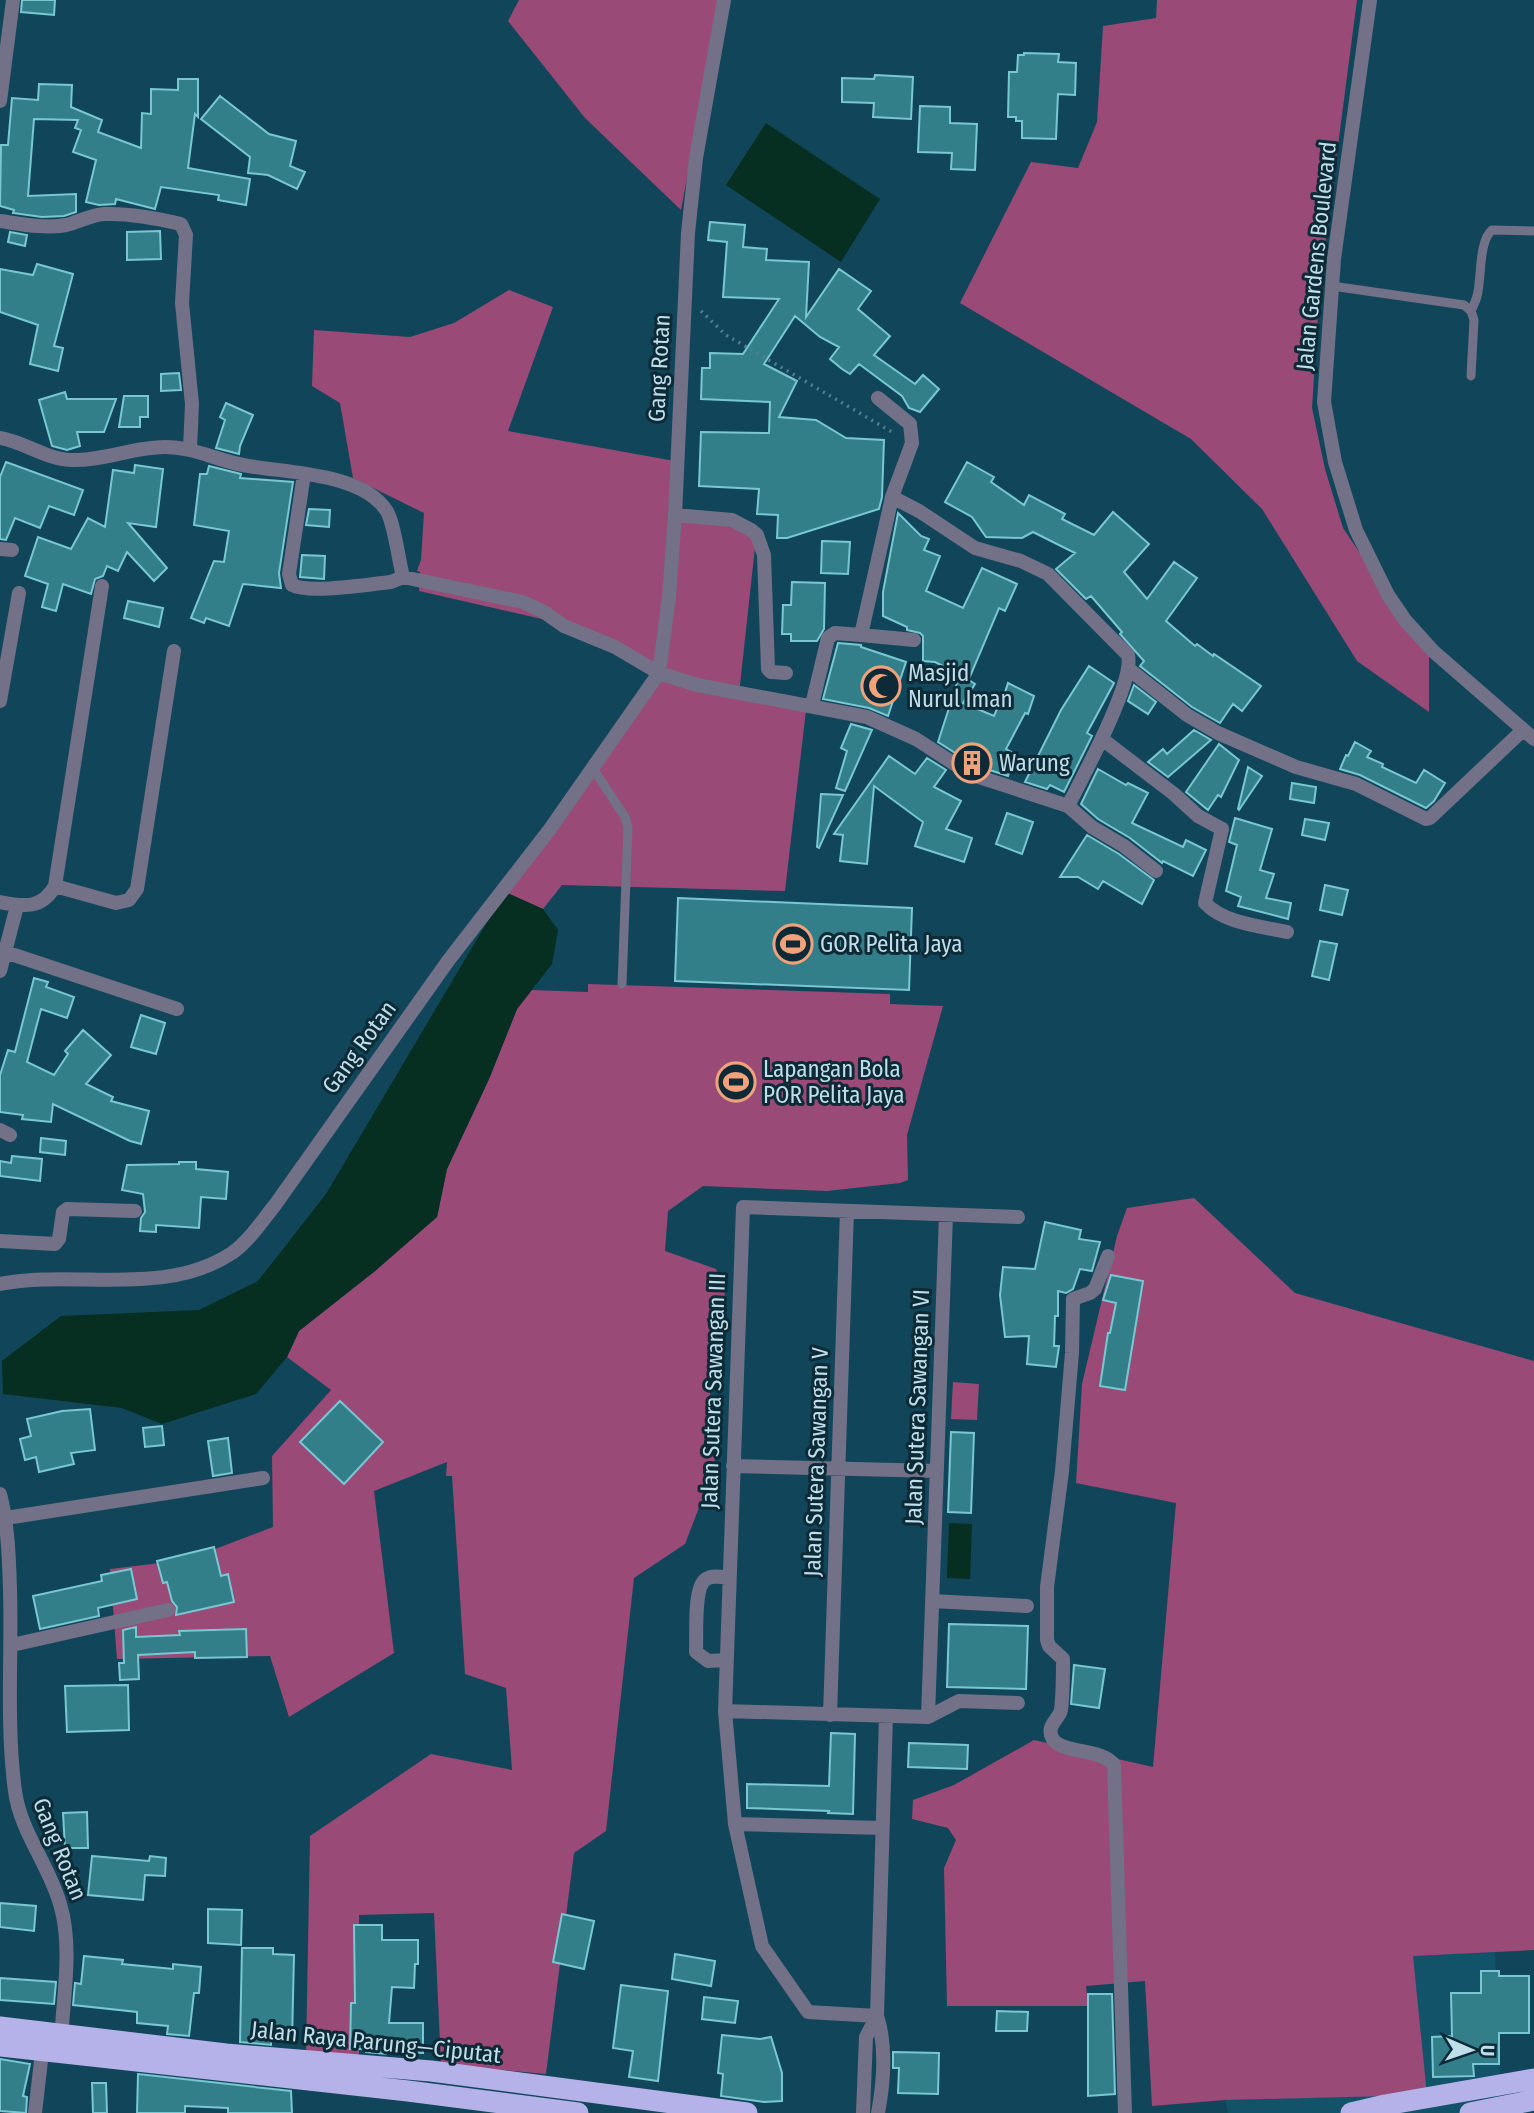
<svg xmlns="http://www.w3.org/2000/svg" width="1534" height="2113" font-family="'Fira Sans Condensed',sans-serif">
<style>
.built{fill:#135369}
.green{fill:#994a76}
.water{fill:#062e21}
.building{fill:#337f89;stroke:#78c7d2;stroke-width:2}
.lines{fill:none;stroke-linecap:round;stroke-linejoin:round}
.path{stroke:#527f90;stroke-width:3.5;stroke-dasharray:2 5;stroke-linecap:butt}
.lane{stroke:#727188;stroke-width:9}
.street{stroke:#727188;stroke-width:14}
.highway{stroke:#b5b2ea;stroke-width:21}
.labels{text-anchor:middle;stroke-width:6;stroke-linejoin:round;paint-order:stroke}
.street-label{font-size:23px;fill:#bedeec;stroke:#0e2a36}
.poi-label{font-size:23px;fill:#bedeec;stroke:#0e2a36;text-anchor:start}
</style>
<rect width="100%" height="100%" fill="#11465a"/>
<path class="built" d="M1495 1951 1502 2113H1228L1225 2100 1426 2094 1412 1955Z"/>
<path class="green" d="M519 0H720L681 210 585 118 508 21Z
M1157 0H1357L1320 283 1312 408 1325 469 1343 528 1429 656V712L1357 661 1262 509 1191 439 960 303 1031 162 1078 168 1097 122 1103 26 1156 18Z
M509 290 553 307 508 431 680 462 676 521 732 525 756 538 739 694 806 710 785 891 562 885 543 909 505 892 656 672 564 624 419 591 420 572 417 571 421 560 424 513 353 478 340 403 312 386 314 330 410 337 454 323Z
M588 984 890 994V1004L943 1006 907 1135 908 1180 900 1183 827 1191 703 1186 668 1211 665 1251 716 1269 725 1294 710 1393 715 1466 685 1544 634 1578 606 1831 574 1853 546 2074 441 2064 434 1913 359 1915V2056L306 2053 310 1836 431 1754 512 1770 506 1688 465 1674 452 1476H446L447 1462 374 1491 394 1653 289 1717 270 1656 117 1659 110 1569 186 1560 273 1527 272 1456 331 1390 287 1357 299 1331 375 1271 437 1217 447 1169 489 1079 517 1009 532 990 588 992Z
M1194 1198 1295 1293 1534 1361V1950L1413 1956 1427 2095 1225 2100 1152 2106 1145 1981 1086 1986 1088 2006H947L944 1868 956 1840 948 1828 912 1819 913 1800 954 1785 1034 1740 1153 1767 1176 1503 1076 1483 1082 1384 1117 1236 1127 1208Z
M953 1382 979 1384 977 1420 951 1419Z"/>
<path class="water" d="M766 123 880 199 841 262 726 185Z
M505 892 543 909 558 930 552 964 517 1009 489 1079 447 1169 437 1217 375 1271 299 1331 287 1357 256 1394 162 1424 122 1408 3 1394 2 1361 61 1316 199 1310 258 1281 326 1194Z
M949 1523 972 1524 970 1579 947 1578Z"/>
<path class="building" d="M22 0H55L54 15 21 12Z
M1024 53 1059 54 1058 62 1076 63 1075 95 1058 94 1056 139 1022 138V121H1016V117H1008L1009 72H1017L1018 55H1024Z
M875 75 913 77 911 119 873 117 874 103 842 102V78L874 79Z
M178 79H198V117L195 114 188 168 250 179 246 205 218 200 219 195 161 187 155 209 116 199 115 204 99 205 86 202 96 160 73 152 81 130 75 128 78 120 34 119 28 196 76 194V212L64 216 42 217 13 213 14 210 0 206 1 145H8L12 98 38 100 39 84 72 85 71 107 102 120 98 132 141 148 142 113 151 114V89L178 90Z
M220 96 269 134 296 141 290 166 305 172 297 189 268 175 248 173 250 157 201 119Z
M920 106 950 107V123L977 124 975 170 951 169 952 153 918 152Z
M710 222 745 225 743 247 767 249 766 260 809 262 806 317 839 269 871 291 858 309 890 336 874 355 915 384 923 375 939 389 920 412 909 408 902 396 859 364 850 374 842 369 830 359 839 347 820 337 795 316 764 364 797 381 779 417 816 420 846 438 884 440 882 497 879 509 787 538H777L778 515 757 514 759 489 699 486 701 432 769 433 770 402 701 399 702 368H710V353L743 354 779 299 723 297 727 242 708 240Z
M160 231 161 259 127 260V232Z
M10 232 27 235 25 246 8 242Z
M37 264 73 274 54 346 63 348 58 371 30 364 38 325 0 312V269L33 275Z
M179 373 181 390 161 391V374Z
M65 392 67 399H116L104 432H77L80 446 67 450 52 446 39 400Z
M124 396H148V417H140V427H119Z
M226 403 253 415 240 446 239 454 216 448 225 420 220 417Z
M6 462 83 490 74 515 49 506 40 528 15 518 6 540 0 539V477Z
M967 462 994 477 991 482 1024 505 1029 495 1065 514 1062 519 1094 535 1113 512 1149 544 1124 572 1147 599 1174 562 1197 578 1166 621 1195 646 1197 644 1213 656 1214 654 1261 686 1242 711 1233 704 1220 723 1192 707 1140 666 1144 661 1120 634 1122 632 1091 596 1086 599 1056 569 1075 553 1033 532 1022 538 986 537 972 517 945 502Z
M135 465 163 469 156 527 128 523 167 568 154 581 127 552 118 571 107 566 103 576 95 579 91 594 63 584 56 611 42 607 48 584 25 576 38 537 71 549 88 518 105 527 113 470 134 473Z
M209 466 241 474 240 478 293 482 279 573 281 588 243 584 229 626 206 618 204 623 191 618 214 561 224 562 229 531 194 525 200 474H207Z
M309 509 330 510 329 527 306 525Z
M898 513 921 536 929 539 924 550 940 556 926 591 963 608 982 568 1017 584 1005 611 999 608 969 679 935 662 923 661V636L920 633 907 630V627L883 616V592Z
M822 541 850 542 848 574 821 573Z
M302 555 325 556 324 579 300 577Z
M792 582 825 583 824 629 817 641H791V634H782L783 605H791Z
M128 601 163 608 159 627 124 618Z
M838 643 861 645V647L906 662 888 716 869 708 823 699Z
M1089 666 1114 683 1087 733 1092 736 1064 792 1050 785 1047 789 1025 782 1061 710Z
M960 674 975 684 963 703 994 716 999 704 1001 705 1008 683 1034 696 1028 714 1025 713 1006 749 1015 754 1008 776 974 765 938 742Z
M1134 685 1156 702 1148 714 1128 701Z
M851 724 872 730 845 791 836 788 847 751 841 748Z
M1194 730 1211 740 1168 777 1148 762 1163 749 1167 754Z
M1355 742 1371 751 1367 757 1383 764 1382 767 1416 783 1424 770 1445 783 1434 801 1426 808 1360 775 1340 769 1346 755 1348 756Z
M1219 744 1239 760 1221 797 1218 795 1208 810 1186 792Z
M889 756 915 774 927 758 946 770 934 787 961 801 946 829 972 838 964 862 915 846 923 822 874 786 867 864 840 861 843 835 834 834Z
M1248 767 1262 776 1239 810 1238 809Z
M1098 769 1126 785 1128 783 1148 793 1132 823 1183 847 1186 840 1206 850 1193 876 1163 861 1162 863 1130 838 1098 819 1081 804Z
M1292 783 1316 787 1314 803 1290 799Z
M821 794 843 795 819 848 817 847Z
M1007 813 1033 822 1022 854 996 844Z
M1235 818 1272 829 1260 870 1274 874 1266 898 1291 903 1288 919 1238 906 1241 897 1226 891 1237 845 1229 842Z
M1305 819 1329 823 1325 840 1302 835Z
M1087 835 1119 854 1154 880 1142 904 1103 881 1098 889 1078 877H1060Z
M1325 885 1348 890 1342 915 1320 910Z
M678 898 912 908 909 990 675 981Z
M1320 941 1337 944 1329 980 1312 976Z
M34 978 48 982 46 987 74 997 67 1018 41 1009 27 1062 54 1075 68 1054 65 1051 83 1030 111 1055 86 1084 113 1097 111 1101 149 1111 141 1144 130 1141 53 1104 51 1122 22 1119 23 1115 0 1112V1075L8 1050 15 1052Z
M141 1015 165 1023 156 1054 131 1047Z
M41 1138 66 1141 65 1155 40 1152Z
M12 1156 42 1159 40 1181 0 1176V1161L11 1163Z
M179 1162H196V1169L228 1172 226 1199 201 1197 199 1228 156 1225V1232L140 1231 141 1218 145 1212 143 1194 122 1190 127 1165 179 1164Z
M1045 1222 1081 1230 1079 1239 1100 1242 1092 1271 1080 1269 1073 1289 1066 1293 1058 1291V1316H1055L1054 1346H1059L1056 1367 1027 1364 1029 1336 1005 1337 1000 1295 1003 1267 1035 1269Z
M1111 1275 1143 1281 1125 1390 1100 1386 1108 1333H1110L1116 1303 1103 1300Z
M340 1401 383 1442 344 1484 300 1442Z
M90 1409 95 1450 71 1453 74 1464 39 1472 36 1457 25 1460 20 1439 31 1436 27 1419 62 1411Z
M162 1426 164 1445 145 1447 143 1428Z
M951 1432 974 1433 971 1513 948 1512Z
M228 1438 232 1473 213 1476 208 1441Z
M214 1547 221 1576 228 1574 234 1602 176 1615 177 1607 172 1601 167 1582 163 1583 157 1561Z
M131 1569 137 1599 98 1608 99 1616 40 1629 33 1596 102 1581 101 1575Z
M949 1624 1028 1626 1026 1689 947 1687Z
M136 1627V1637L180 1635 179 1631 246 1629 247 1657 195 1658V1652L138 1655 139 1679 120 1680 119 1663H124L123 1630Z
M1074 1665 1105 1669 1099 1708 1071 1704Z
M128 1685 129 1730 67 1732 65 1686Z
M831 1733 855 1734 853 1814 828 1813 829 1811 747 1808V1784L829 1786Z
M909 1743 968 1745 967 1769 908 1767Z
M87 1812 88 1848H65L63 1813Z
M92 1856 149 1861 150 1856 166 1858 165 1876 145 1875 143 1900 88 1895Z
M0 1903 36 1906 34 1931 0 1927Z
M208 1909 242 1910 241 1945 208 1943Z
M562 1914 594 1921 584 1969 553 1962Z
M354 1925H382V1940H418V1964H415L414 1988 392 1987 389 2023H423V2053L386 2052V2054L366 2052V2049H350L351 2003H355Z
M242 1948H273V1954L294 1955 292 2041 271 2040V2045L240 2042Z
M675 1954 715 1961 711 1986 672 1979Z
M84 1956 123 1960 122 1964 173 1969V1964L201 1967 199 1993H194L189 2036 167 2034 168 2026 137 2023V2012L73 2005 75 1983 81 1984Z
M1481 1971H1499V1976H1529V2033H1499V2064H1473L1474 2076 1433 2077 1432 2037 1452 2036 1451 1993H1481Z
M0 1978 56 1982 54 2004 0 2000Z
M621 1985 668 1991 658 2081 629 2077 633 2051 613 2048Z
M1088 1994H1112L1115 2094 1088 2096Z
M704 1997 738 2001 735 2023 702 2019Z
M997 2011 1028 2012 1027 2031H996Z
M722 2035 760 2039 771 2037 782 2073V2101L764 2102 721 2096 723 2074 718 2073Z
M893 2052 939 2053 938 2094 898 2093 899 2068H893Z
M0 2059 30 2064 23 2096 27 2097 26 2113 0 2111Z
M138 2074 291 2091 292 2113H228V2108L185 2106V2113H137Z
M92 2083H106L107 2113H93Z"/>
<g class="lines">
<path class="path" d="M701 311 726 335 892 432"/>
<path class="lane" d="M1332 286 1464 305 1471 311 1474 320 1471 376
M1471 311C1473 306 1476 301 1477 296 1482 279 1478 242 1492 230L1534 231
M592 767 625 817 628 828 622 984"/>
<path class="street" d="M1370 0 1334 259 1324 402 1335 462 1356 530 1388 595 1405 620 1433 651 1534 739
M0 101 13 0
M0 221C21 224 45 229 66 225 79 222 90 215 104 214 129 213 156 218 181 224L186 235 182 303 192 404 190 449
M0 438C24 442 46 459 71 460 103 461 133 447 165 447 193 447 216 460 243 465 284 473 361 472 386 510 394 521 399 562 403 577L523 602 544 612 564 626 615 647 659 673 697 685 867 717 916 739 970 774 1068 806 1092 827 1124 846 1156 871
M304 474 289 574 292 585C310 594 369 584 391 582L403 577
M892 497 919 511 975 548 1021 561 1048 574 1128 655C1135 681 1082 778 1068 806
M675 515 732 520 751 530 757 535 764 555 768 669 771 672 786 673
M0 549 12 550
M861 635 914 640
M1130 670 1187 715 1218 733 1296 767 1356 784 1426 819 1430 818 1523 730
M0 701 19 593
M812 705 828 638 835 633 861 635 892 497 912 443 910 424 878 398
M1102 739 1174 794 1198 816 1222 829 1205 903C1225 924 1261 926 1287 932
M55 886 116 903 129 900 137 889 174 651
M0 902C24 907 42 909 55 886L102 586
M5 952 177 1009
M0 971 17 906
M0 1130 10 1135
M0 1241 55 1244 59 1239 63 1212 67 1209 135 1211
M1108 1256 1095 1289 1090 1293 1073 1299 1072 1353 1062 1471 1047 1587V1640L1049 1646 1063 1659C1063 1676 1063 1694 1061 1710 1059 1719 1048 1724 1051 1735 1056 1755 1102 1747 1114 1765L1125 2113
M0 1284C75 1269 164 1298 232 1253 249 1241 262 1221 275 1205L448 961 550 829 659 673 669 597 675 515 688 233 696 158 724 0
M733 1466 937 1471
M0 1494C8 1525 9 1557 10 1589 12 1655 6 1724 15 1791 20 1831 49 1865 60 1904 73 1946 63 1998 61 2041
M6 1518 263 1478
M932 1601 1027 1606
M12 1645 168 1610
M726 1660 708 1661 696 1652C697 1636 693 1587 706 1579 713 1575 722 1577 729 1578
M725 1711 928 1717 959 1701 1018 1703
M830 1715 847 1211
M928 1717 946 1215
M735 1824 882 1828
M877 2016 808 2012 762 1946 735 1824 725 1711 743 1207 1018 1217
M35 2113 42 2052
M863 2113 866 2037 877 2016
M878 2113C884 2081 887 2047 877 2016L886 1716"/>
<path class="highway" d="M0 2027 226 2054 431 2071 747 2113
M0 2046 408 2091 578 2113
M1351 2113 1385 2105 1534 2079
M1470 2113 1534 2100"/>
</g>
<defs>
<g id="mosque-ring" transform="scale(2.0125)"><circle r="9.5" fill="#0e2a36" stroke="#f0a27a" stroke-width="1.5"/><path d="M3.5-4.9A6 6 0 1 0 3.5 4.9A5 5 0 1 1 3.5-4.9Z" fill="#f0a27a"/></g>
<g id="building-ring" transform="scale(2.0125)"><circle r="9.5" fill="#0e2a36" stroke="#f0a27a" stroke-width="1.5"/><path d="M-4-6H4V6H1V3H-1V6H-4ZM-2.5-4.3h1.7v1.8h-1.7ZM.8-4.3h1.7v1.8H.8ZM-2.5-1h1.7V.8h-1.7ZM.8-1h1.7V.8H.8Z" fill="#f0a27a"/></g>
<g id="stadium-ring" transform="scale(2.0125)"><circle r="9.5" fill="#0e2a36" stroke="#f0a27a" stroke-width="1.5"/><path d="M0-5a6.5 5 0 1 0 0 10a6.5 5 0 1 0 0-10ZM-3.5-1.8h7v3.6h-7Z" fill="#f0a27a"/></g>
</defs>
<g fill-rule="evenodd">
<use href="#mosque-ring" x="881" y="686"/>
<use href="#building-ring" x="972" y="763"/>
<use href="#stadium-ring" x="793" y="944"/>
<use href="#stadium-ring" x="736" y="1082"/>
</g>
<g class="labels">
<g class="street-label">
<text transform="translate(1316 256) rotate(-84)" y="8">Jalan Gardens Boulevard</text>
<text transform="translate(659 368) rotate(-87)" y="8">Gang Rotan</text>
<text transform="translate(359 1047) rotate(-54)" y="8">Gang Rotan</text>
<text transform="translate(713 1391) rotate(-88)" y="8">Jalan Sutera Sawangan III</text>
<text transform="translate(917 1407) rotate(-88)" y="8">Jalan Sutera Sawangan VI</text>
<text transform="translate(816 1462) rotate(-88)" y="8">Jalan Sutera Sawangan V</text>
<text transform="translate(60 1849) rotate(68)" y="8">Gang Rotan</text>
<text transform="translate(376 2042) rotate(6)" y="8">Jalan Raya Parung—Ciputat</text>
</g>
<g class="poi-label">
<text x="908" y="681">Masjid<tspan x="908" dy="26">Nurul Iman</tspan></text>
<text x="999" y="771">Warung</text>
<text x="820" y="952">GOR Pelita Jaya</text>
<text x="763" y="1077">Lapangan Bola<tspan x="763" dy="26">POR Pelita Jaya</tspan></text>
</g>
</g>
<g transform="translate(1471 2050) rotate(92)" stroke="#0e2a36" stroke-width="5" paint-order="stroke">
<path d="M0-5L12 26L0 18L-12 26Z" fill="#bedeec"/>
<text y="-10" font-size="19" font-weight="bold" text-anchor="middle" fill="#bedeec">U</text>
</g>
</svg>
